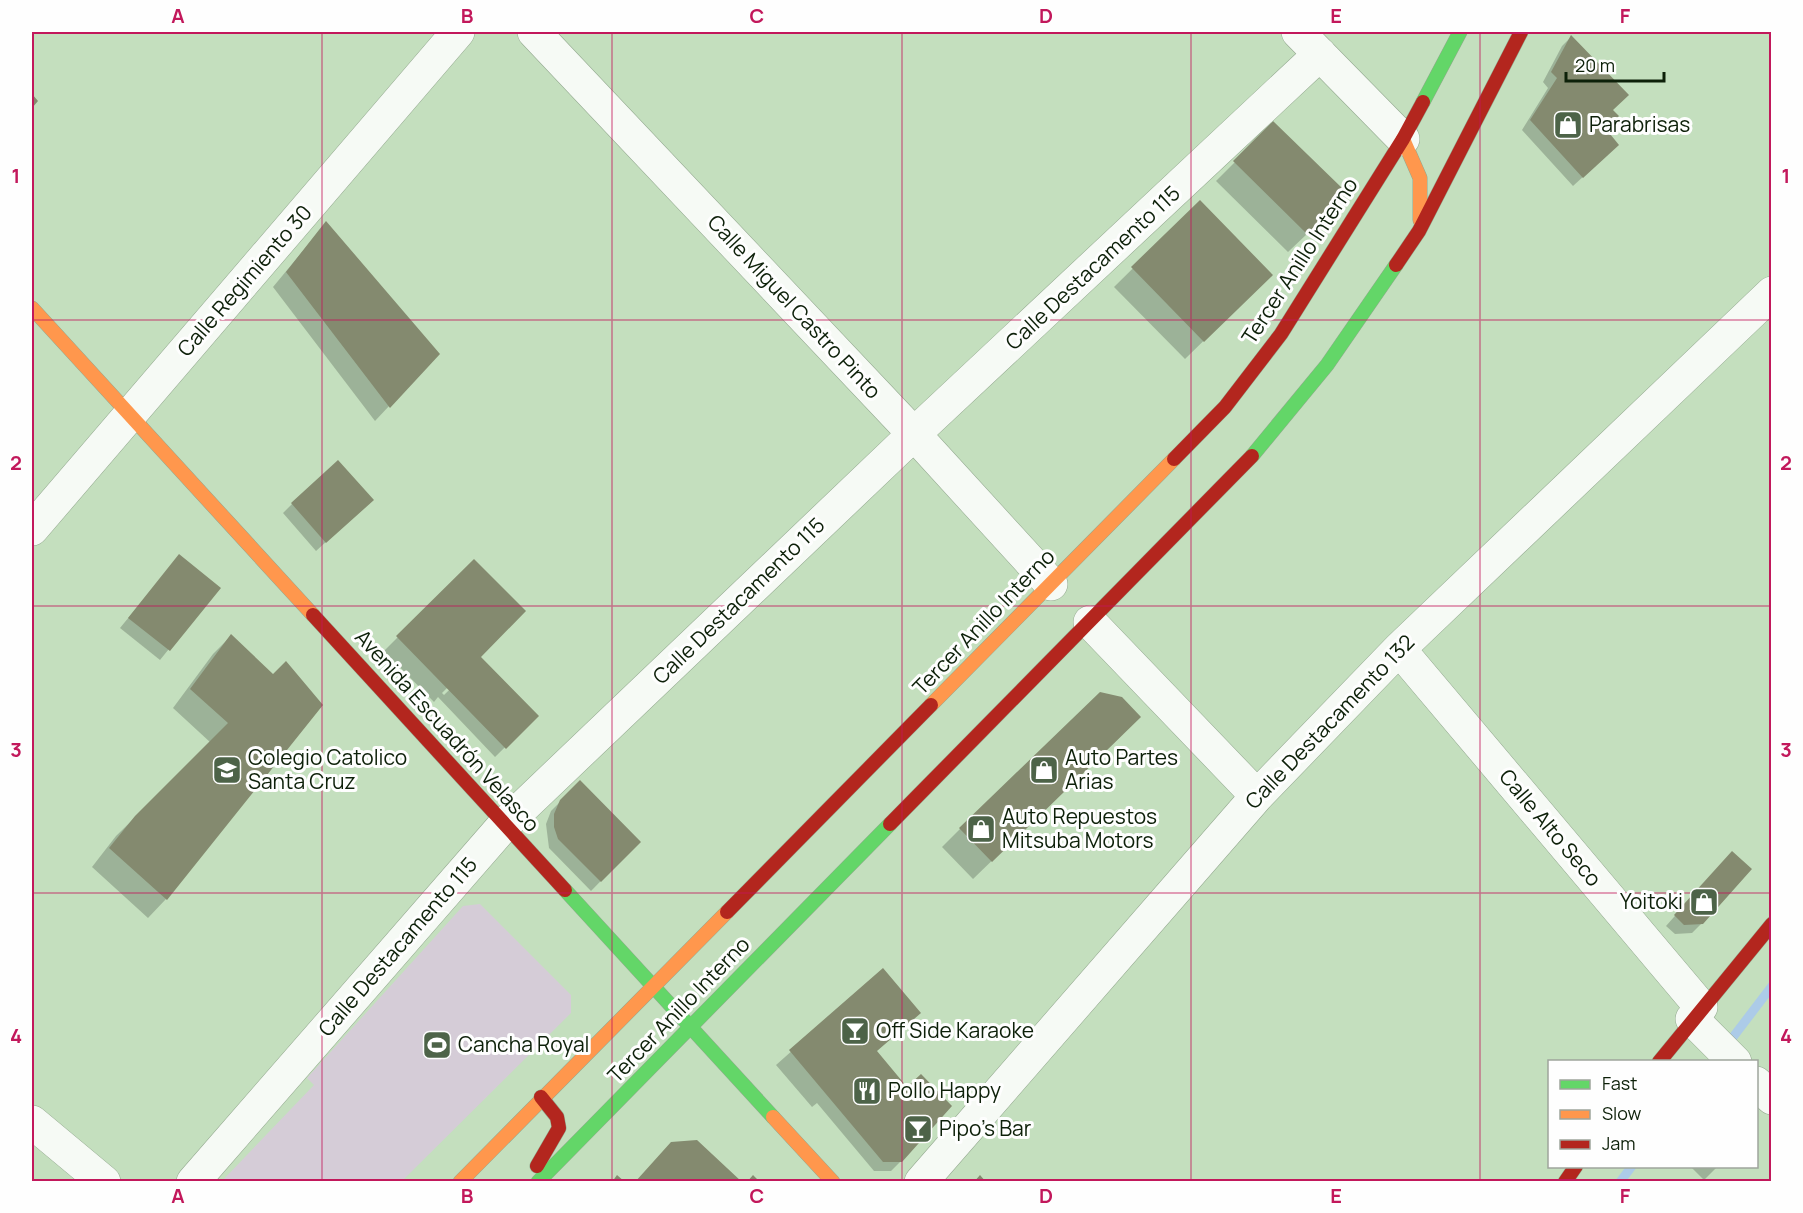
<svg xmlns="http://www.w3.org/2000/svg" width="1803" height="1213" font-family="Manrope,sans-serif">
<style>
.green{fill:#d5ccd7}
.shadow{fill:#0003}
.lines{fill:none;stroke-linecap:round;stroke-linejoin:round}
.stream{stroke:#accbe8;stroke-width:9}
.building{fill:#848a6f}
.street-casing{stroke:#93a88f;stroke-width:34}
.fast-casing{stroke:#93a88f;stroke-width:15}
.slow-casing{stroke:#93a88f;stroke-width:15}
.jam-casing{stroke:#93a88f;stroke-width:15}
.street{stroke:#f6faf5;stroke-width:33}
.fast{stroke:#63d668;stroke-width:14}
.slow{stroke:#ff974d;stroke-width:14}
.jam{stroke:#b3261e;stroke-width:14}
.grid{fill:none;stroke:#c2185b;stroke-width:1.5;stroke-opacity:0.55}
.labels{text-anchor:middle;stroke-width:6;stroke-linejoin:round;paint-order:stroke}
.poi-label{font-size:21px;fill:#0d2009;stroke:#fefefe;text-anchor:start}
.street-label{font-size:21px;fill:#0d2009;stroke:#fefefe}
.neatline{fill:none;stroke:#c2185b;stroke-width:2}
.grid-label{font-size:20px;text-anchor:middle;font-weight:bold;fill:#c2185b}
</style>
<rect width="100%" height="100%" fill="#c4dfbe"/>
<path class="green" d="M480 904 571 995V1013L402 1181H222L314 1085 307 1078 463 906Z"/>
<path class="shadow" d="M1571 37 1604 129 1608 154 1573 186 1522 130 1548 88 1543 82 1562 46Z
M1273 124 1340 189 1307 234 1288 252 1216 181Z
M1200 202 1271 275 1185 359 1114 287Z
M326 223 438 354 375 421 273 287Z
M292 504 362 509 316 551 283 513Z
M179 556 218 588 160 660 120 628Z
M474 561 524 611 442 693 444 695 481 659 537 716 495 757 438 697 434 702 384 651Z
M231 636 273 676 322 705 166 899 148 918 92 867 116 836 211 743 173 708 213 654Z
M1121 736 973 879 942 847 960 829Z
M580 782 639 842 591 891 549 848 546 824 551 811Z
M1705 882 1702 923 1692 933 1675 934 1666 926Z
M883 970 905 1026 875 1052 901 1161 891 1171H874L817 1103 812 1107 776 1065Z
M1690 1166H1718L1704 1180Z"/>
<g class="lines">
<path class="stream" d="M1727 1045 1772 986
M1620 1182 1632 1166"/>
</g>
<path class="building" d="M1571 35 1629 95 1613 110 1619 116 1606 129 1619 145 1583 178 1530 120 1557 78 1551 72Z
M32 94 38 101 32 108Z
M1273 121 1342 188 1308 235 1233 161Z
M1200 200 1273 275 1204 342 1131 267Z
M326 221 440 354 390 408 286 272Z
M338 460 374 500 326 543 291 503Z
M179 554 221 588 170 651 128 618Z
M474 559 526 611 481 657 539 716 506 749 396 636Z
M231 634 273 674 286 661 323 705 167 900 109 848 135 816 228 723 190 689Z
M1100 692 1122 697 1141 717 992 862 959 828Z
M580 780 641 842 601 882 558 839 554 827V814L560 800Z
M1732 851 1752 869 1703 924 1684 925 1674 915Z
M883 968 921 1013 877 1051 907 1087 921 1074 952 1106 902 1162H883L789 1050Z
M697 1140 742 1182H635L671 1142Z
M617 1175 625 1182H612Z
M753 1175 760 1182H747Z
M980 1175 986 1182H974Z"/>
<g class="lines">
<g class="street-casing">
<path id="street" d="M534 32 914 434 1051 584
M1298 32 1403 139
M32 529 458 32
M1090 622 1257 796
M1399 649 1701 1007
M1692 1019 1735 1062
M1756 1083 1772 1098
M32 1122 104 1182
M193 1182 504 825 914 434 1320 54
M921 1182 1257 796 1399 649 1772 293"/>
</g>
<g class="fast-casing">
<path id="fast" d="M1423 102 1460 32
M1252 456 1327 365 1396 265
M565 890 773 1117
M538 1182 890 824"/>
</g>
<g class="slow-casing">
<path id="slow" d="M1403 139 1420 178V220
M32 308 313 615
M931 705 1174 459
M773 1117 833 1182
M460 1182 727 912"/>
</g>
<g class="jam-casing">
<path id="jam" d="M1396 265 1419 231 1521 32
M1174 459 1225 407 1281 334 1403 139 1423 102
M313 615 565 890
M890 824 1252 456
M727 912 931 705
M1659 1062 1772 924
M537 1166 559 1128 557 1117 541 1097
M1565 1182 1576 1166"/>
</g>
<use href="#street" class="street"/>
<use href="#fast" class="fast"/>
<use href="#slow" class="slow"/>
<use href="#jam" class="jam"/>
</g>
<path class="grid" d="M322 32V1182M612 32V1182M902 32V1182M1191 32V1182M1480 32V1182M32 320H1772M32 606H1772M32 893H1772"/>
<defs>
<g id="shop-square" transform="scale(1.5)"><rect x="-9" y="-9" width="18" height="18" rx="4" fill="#4d6348" stroke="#fefefe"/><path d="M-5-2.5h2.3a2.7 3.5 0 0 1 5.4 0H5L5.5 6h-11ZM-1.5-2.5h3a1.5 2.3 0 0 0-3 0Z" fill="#fff"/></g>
<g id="school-square" transform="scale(1.5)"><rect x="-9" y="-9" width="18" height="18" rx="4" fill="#4d6348" stroke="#fefefe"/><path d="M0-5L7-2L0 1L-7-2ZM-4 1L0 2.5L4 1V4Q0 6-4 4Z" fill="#fff"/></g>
<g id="bar-square" transform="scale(1.5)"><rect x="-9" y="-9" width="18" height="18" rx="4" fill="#4d6348" stroke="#fefefe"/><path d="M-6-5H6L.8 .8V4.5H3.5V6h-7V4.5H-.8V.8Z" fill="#fff"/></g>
<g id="stadium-square" transform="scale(1.5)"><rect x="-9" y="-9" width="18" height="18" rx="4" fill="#4d6348" stroke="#fefefe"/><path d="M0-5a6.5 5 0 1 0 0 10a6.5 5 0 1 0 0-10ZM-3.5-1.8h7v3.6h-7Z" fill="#fff"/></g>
<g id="restaurant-square" transform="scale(1.5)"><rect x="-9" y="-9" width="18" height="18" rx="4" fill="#4d6348" stroke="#fefefe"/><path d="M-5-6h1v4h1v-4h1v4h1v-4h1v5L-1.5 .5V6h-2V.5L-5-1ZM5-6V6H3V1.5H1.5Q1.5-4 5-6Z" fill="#fff"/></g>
</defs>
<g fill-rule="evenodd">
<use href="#shop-square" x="1568" y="125"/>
<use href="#school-square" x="227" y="770"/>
<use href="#shop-square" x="1044" y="770"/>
<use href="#shop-square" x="981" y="829"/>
<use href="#shop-square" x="1704" y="902"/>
<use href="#bar-square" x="855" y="1031"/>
<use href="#stadium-square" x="437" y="1045"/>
<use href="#restaurant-square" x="867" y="1091"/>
<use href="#bar-square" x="918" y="1129"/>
</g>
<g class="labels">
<g class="poi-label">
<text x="1589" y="132">Parabrisas</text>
<text x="248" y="765">Colegio Catolico<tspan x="248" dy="24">Santa Cruz</tspan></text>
<text x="1065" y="765">Auto Partes<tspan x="1065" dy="24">Arias</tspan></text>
<text x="1002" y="824">Auto Repuestos<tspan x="1002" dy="24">Mitsuba Motors</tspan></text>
<text x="1683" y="909" text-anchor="end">Yoitoki</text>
<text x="876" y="1038">Off Side Karaoke</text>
<text x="458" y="1052">Cancha Royal</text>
<text x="888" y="1098">Pollo Happy</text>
<text x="939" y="1136">Pipo's Bar</text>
</g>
<g class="street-label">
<text transform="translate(1300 261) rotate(-57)" y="7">Tercer Anillo Interno</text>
<text transform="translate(1093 268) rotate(-43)" y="7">Calle Destacamento 115</text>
<text transform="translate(245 281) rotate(-49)" y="7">Calle Regimiento 30</text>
<text transform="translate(794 307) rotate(47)" y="7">Calle Miguel Castro Pinto</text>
<text transform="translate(739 601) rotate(-44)" y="7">Calle Destacamento 115</text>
<text transform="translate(984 622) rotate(-46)" y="7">Tercer Anillo Interno</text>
<text transform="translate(1330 722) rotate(-46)" y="7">Calle Destacamento 132</text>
<text transform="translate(447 731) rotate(48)" y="7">Avenida Escuadrón Velasco</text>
<text transform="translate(1550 828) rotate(50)" y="7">Calle Alto Seco</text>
<text transform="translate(398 947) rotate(-49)" y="7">Calle Destacamento 115</text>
<text transform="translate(679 1010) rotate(-46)" y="7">Tercer Anillo Interno</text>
</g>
</g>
<rect width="1803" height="1213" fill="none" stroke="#fefefe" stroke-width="66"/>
<rect x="1548" y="1060" width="210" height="108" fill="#fefefe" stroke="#9ea59c" stroke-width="1.5"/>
<rect x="1560" y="1080" width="30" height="9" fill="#63d668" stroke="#9ea59c" stroke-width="1.5"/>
<text x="1602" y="1090" font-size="18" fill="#0d2009">Fast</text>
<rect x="1560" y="1110" width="30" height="9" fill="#ff974d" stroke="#9ea59c" stroke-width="1.5"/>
<text x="1602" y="1120" font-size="18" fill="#0d2009">Slow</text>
<rect x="1560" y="1140" width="30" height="9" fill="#b3261e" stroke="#9ea59c" stroke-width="1.5"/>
<text x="1602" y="1150" font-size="18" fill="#0d2009">Jam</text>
<path d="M1566 72v9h98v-9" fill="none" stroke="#0d2009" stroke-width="3"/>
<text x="1575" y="72" font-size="18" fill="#0d2009" stroke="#fefefe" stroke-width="4.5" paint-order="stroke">20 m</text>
<rect x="33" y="33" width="1737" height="1147" class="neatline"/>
<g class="grid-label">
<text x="178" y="23">A</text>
<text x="467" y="23">B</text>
<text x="757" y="23">C</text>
<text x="1046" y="23">D</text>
<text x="1336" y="23">E</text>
<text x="1625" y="23">F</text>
<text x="16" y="183">1</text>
<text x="1786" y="183">1</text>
<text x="16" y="470">2</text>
<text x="1786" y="470">2</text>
<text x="16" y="757">3</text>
<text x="1786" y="757">3</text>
<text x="16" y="1043">4</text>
<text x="1786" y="1043">4</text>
<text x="178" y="1203">A</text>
<text x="467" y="1203">B</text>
<text x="757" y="1203">C</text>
<text x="1046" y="1203">D</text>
<text x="1336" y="1203">E</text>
<text x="1625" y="1203">F</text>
</g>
</svg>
